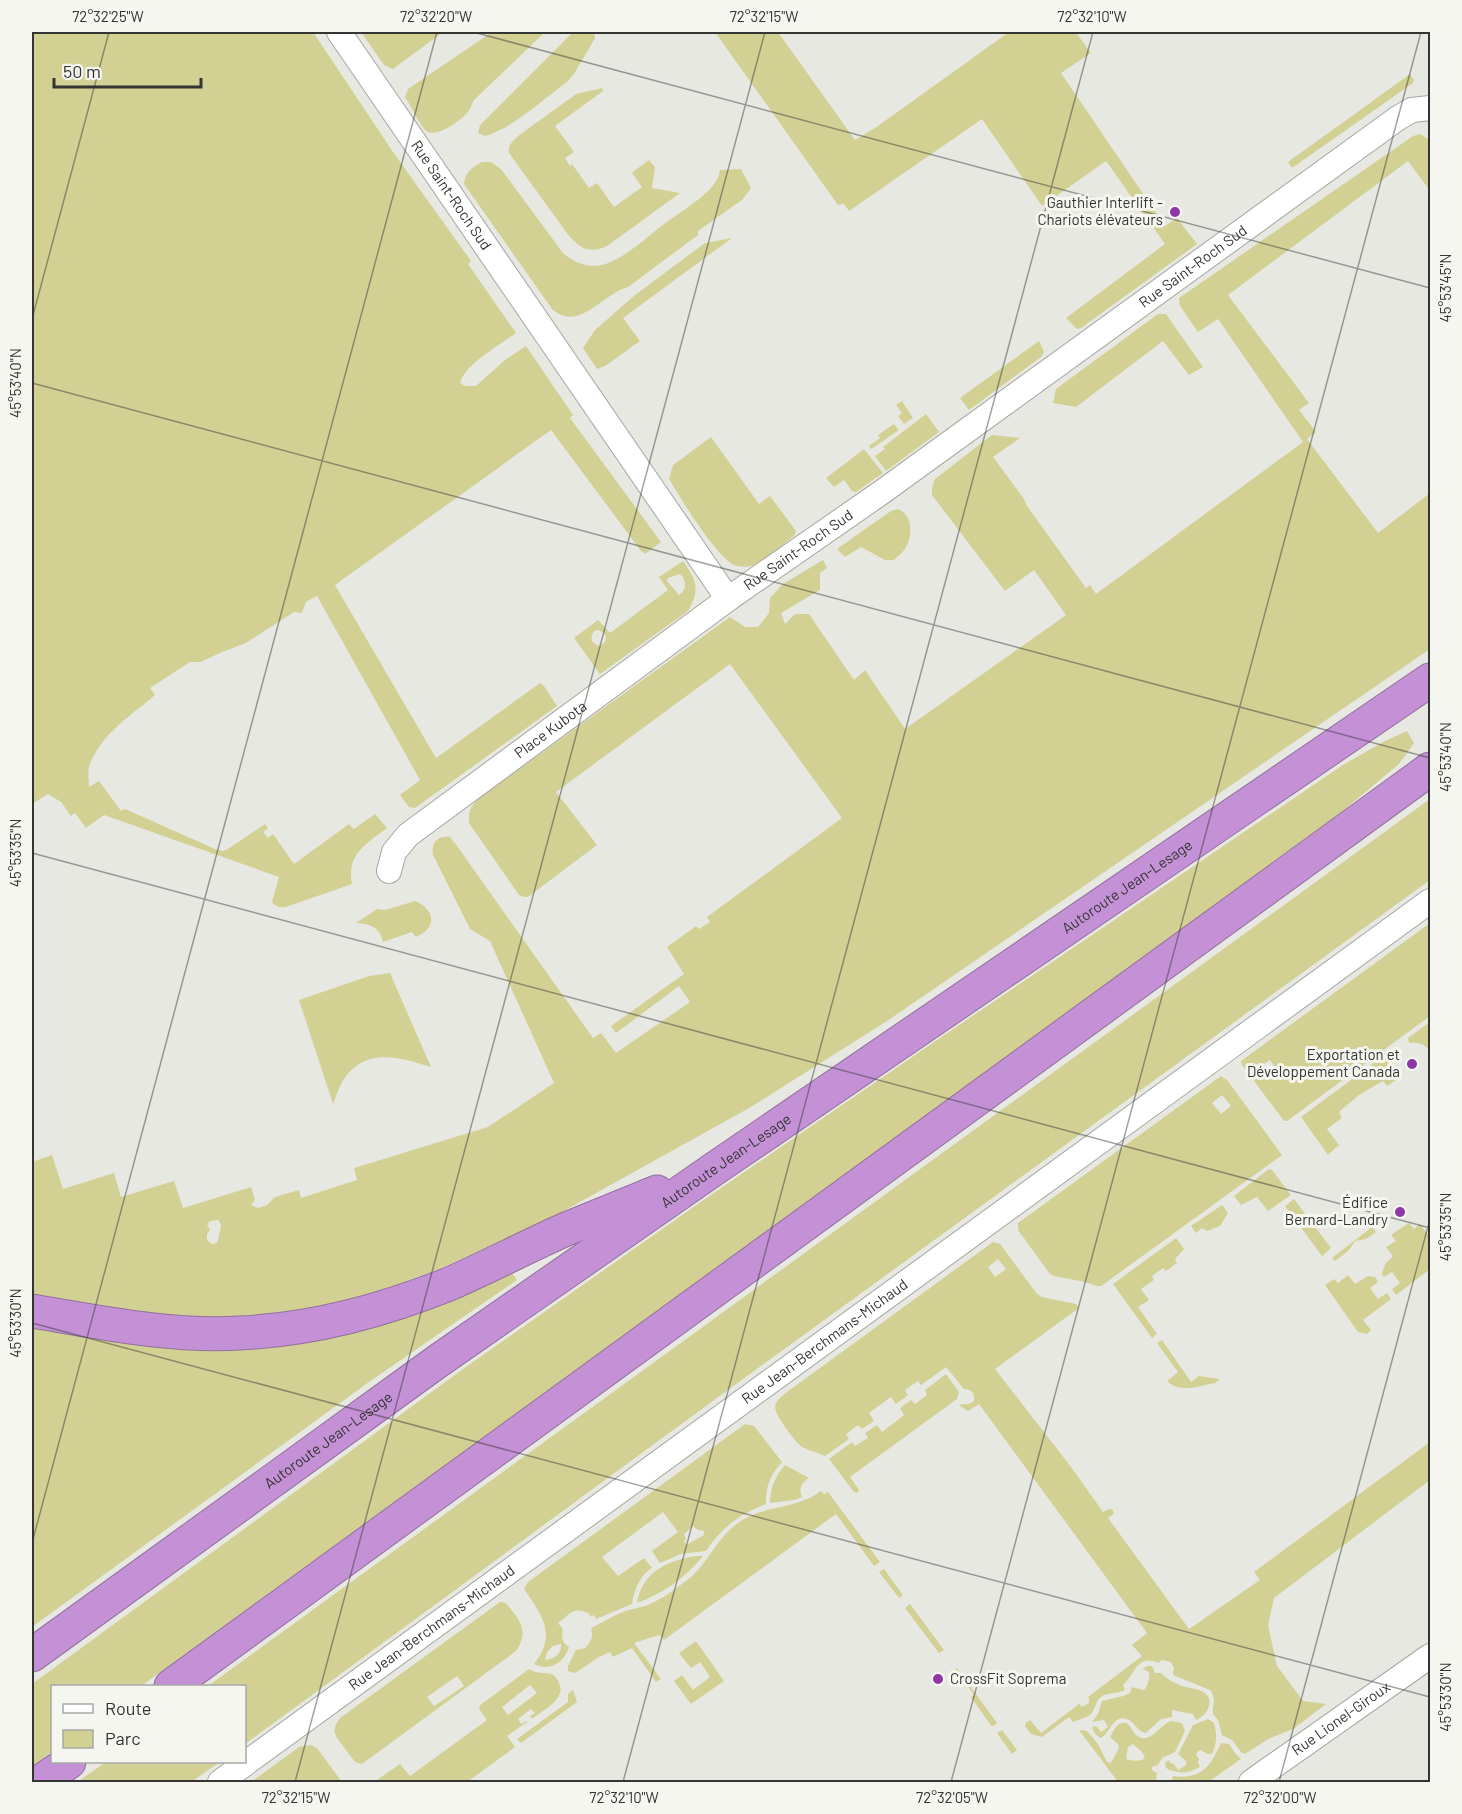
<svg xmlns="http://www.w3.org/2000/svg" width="1462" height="1814" font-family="Barlow,sans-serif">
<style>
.green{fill:#d3d093;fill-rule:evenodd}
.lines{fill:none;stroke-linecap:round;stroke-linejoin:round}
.minor-casing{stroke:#a6a6a1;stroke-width:26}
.highway-casing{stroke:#92709d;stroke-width:35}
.minor{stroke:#fff;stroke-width:24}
.highway{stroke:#c491d6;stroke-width:33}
.ticks{fill:none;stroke:#343432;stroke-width:1.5;stroke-opacity:0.45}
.poi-dot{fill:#8c39a7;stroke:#f6f6f1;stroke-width:2}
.labels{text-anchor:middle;stroke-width:6;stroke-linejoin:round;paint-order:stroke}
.street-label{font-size:15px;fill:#343432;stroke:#f6f6f1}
.poi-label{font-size:15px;fill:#343432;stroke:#f6f6f1;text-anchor:end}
.neatline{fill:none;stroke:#343432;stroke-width:2}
.ticks-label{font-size:15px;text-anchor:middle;fill:#343432}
</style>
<rect width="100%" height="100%" fill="#e8e8e3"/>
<path class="green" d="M32 32H313L393 152 471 261 468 264 516 333C500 345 465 364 460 383L465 386H476L505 360 526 346 573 415 570 418 661 542 645 554 641 551 551 430 335 585 436 758 540 683 544 686 557 706 415 808 409 807 400 795 420 780 317 596 306 602 302 613 294 612 246 643 222 652 201 662H190L150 688 155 695C132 715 102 733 90 764 87 770 89 780 89 787L99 781 121 811 125 809 215 849 223 851 228 849 265 824 268 828 263 832 268 838 273 834 294 864 349 824 354 829 375 814 387 828C366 844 346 855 352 884L286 907C280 908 276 907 272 902L279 877 104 815 86 828 75 813 71 816 61 802 48 794 32 804Z
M361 32H443L393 69 384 65Z
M492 32H545L474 100C472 103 471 107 470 109 464 119 436 140 425 130 418 122 411 106 405 97L408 89Z
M573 32H594L595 38 574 74 567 82C542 100 513 128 485 136L478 133 480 125Z
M715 32H778L855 140 875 128 1009 32H1080L1077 34 1091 53 1061 73 1165 226 1177 218 1197 244 1081 328 1077 329 1066 318 1165 244 1106 161 1042 206 982 119 849 211 844 204 838 205Z
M1410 74 1414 80 1413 83 1292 168 1288 162Z
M602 88 603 91 555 126 574 152 565 158 570 166 572 164 589 188 597 183 614 207 642 187 632 173 634 171 649 160 655 167 652 188 680 193 607 246C590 254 581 249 569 236L509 153C508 145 512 142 518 136L576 94Z
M1420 134 1430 140V191L1408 161 1228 295 1309 403 1299 410 1316 432 1307 439 1378 533 1430 493V649L887 1021 751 1107 551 1218 501 1242 436 1270 391 1287 340 1302 291 1312 236 1318 188 1319 110 1309 32 1295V1162L52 1155 63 1189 114 1173 121 1197 174 1181 183 1208 251 1187 255 1200 251 1205 258 1208 267 1205 275 1197 299 1190 301 1198 357 1180 354 1168 488 1127 554 1083 490 941 470 929 433 855C431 843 437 835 450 837L457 846 593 1038 601 1033 616 1053 690 1002 679 986 616 1033 611 1026 684 974 667 947 696 926 699 929 710 922 707 917 842 818 730 664 556 792 597 845 528 897H524L519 895 469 823C468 811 471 806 479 798L730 617 745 627H758L769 613 770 598 783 584 823 560 827 568 820 573V590L781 613 785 624 795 614H809L854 680 865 670 905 729 1066 615 1034 570 1005 591 932 495V487L935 479 992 435 1020 438 993 457 1024 499 1027 506 1086 588 1090 585 1096 594 1303 442 1218 319 1198 332 1180 306 1179 298 1413 136ZM218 1220 221 1225C220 1231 219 1237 217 1243L212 1244 207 1240V1234L210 1230 207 1224 211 1221Z
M482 162H491L501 169 563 253C575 263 587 268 602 265 623 260 647 237 664 224 679 213 696 203 709 190 714 185 719 178 720 170L741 169 751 188 742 200 698 231V235L628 287C602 294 579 333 552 309L464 184C465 173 472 167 482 162Z
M732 238 623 318 640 341 605 366 597 369 583 348 595 330 635 295 705 243Z
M1158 314H1166L1203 367 1189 375 1163 341 1076 407 1053 403 1056 389Z
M1039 341 1044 352 1041 357 969 410 960 398Z
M902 401 913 418 904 424 898 416 902 413 896 405Z
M926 414 939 432 886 471 875 456 885 449 883 447Z
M894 424 899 430 871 449 869 446 880 438 878 435Z
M711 437 759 504 770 496 796 531 794 536C784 543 762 563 752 566 747 567 739 567 734 565 715 555 681 499 669 479L673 465Z
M864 449 883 473 856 492 852 491 844 480 834 487 826 478Z
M898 509C913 515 913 536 905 549 902 553 897 557 894 560H885L861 547 845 557 837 549 891 511Z
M683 561C696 580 701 589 688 611L600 674 574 638 598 620 610 633 668 590 659 577ZM680 574C687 581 687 590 679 595L667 581 668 578ZM598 630 603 632 606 637 605 642 600 646C592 644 589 639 594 631Z
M1407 731 1414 743 1399 764 1326 825 141 1686H52V1751L32 1767V1684L463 1369 705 1199 937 1040 1343 765 1385 741Z
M1430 799V880L721 1395 245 1744 244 1686H208Z
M415 901C436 910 437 928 416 937L412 932 383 942C380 927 370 924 356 923L377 909 385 910Z
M1430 923V1016L1287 1121H1284L1242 1065 1241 1061ZM1270 1060 1278 1071 1266 1080 1258 1068Z
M390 973 431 1067C398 1057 364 1046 342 1082 338 1089 336 1097 333 1104L299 1000 369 976Z
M1430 1022V1051C1424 1043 1418 1042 1409 1043L1408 1038Z
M1386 1054 1394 1056C1391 1063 1395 1072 1399 1078L1387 1086 1383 1081 1359 1095 1339 1112 1342 1118 1327 1129 1339 1145 1328 1155 1301 1117Z
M1221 1076 1227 1080 1282 1155 1101 1286H1096L1085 1282 1054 1276 1050 1274 1018 1230V1223ZM1222 1095 1231 1106 1221 1114 1212 1103Z
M1269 1169 1272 1170 1291 1195 1268 1211 1257 1197 1241 1205 1234 1196Z
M1294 1199 1331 1248 1322 1256 1285 1206Z
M1222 1205 1228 1213 1220 1226 1207 1231 1202 1228 1196 1233 1191 1226Z
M1409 1223 1414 1229 1420 1224 1430 1237V1269L1396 1295 1392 1289 1400 1283 1392 1272 1384 1277 1382 1274 1385 1264 1393 1256 1386 1247 1396 1241 1391 1235Z
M1372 1227 1376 1232 1366 1239 1355 1241 1349 1250 1335 1261 1332 1258Z
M1176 1238 1184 1249 1175 1259 1177 1263 1166 1271 1163 1268 1152 1276 1154 1280 1141 1289 1149 1300 1138 1307 1157 1334 1152 1338 1113 1284Z
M993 1242 1000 1244 1037 1294 1042 1297 1076 1304 1079 1308 995 1369 1071 1467 1103 1512 1109 1509H1112L1114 1514 1108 1518 1189 1629 1260 1580 1254 1572 1430 1442V1480L1274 1598 1268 1625 1277 1666 1303 1701 1326 1704 1293 1729 1268 1739 1245 1754 1241 1752 1232 1740 1222 1735 1218 1720 1213 1714C1212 1704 1217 1699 1210 1690L1173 1675 1174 1668 1171 1662 1162 1660 1158 1663C1137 1653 1134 1676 1123 1685L1125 1690C1118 1694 1108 1692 1101 1697 1095 1701 1096 1709 1091 1714 1087 1718 1079 1719 1073 1722L1069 1717 1042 1737 1031 1734 1025 1726 1026 1723 1030 1720 1041 1733 1079 1704 1082 1707 1089 1703V1699L1088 1697 1142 1656 1132 1645 1147 1633 979 1404 968 1411 959 1405C965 1403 968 1406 974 1401 975 1393 971 1389 964 1389L946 1367 921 1385 918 1381 905 1390 908 1395 896 1404 891 1397 869 1413 874 1421 862 1429 858 1425 846 1434 849 1439 825 1456C817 1452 809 1451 802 1447 795 1442 775 1415 775 1407 776 1400 782 1396 787 1392ZM998 1259 1006 1269 995 1277 988 1267Z
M508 1267 517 1280 369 1382 32 1627V1325L170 1346Z
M1348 1275 1355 1284 1368 1276 1375 1277 1378 1282 1370 1288 1378 1299 1387 1293 1391 1299 1363 1320 1371 1330 1367 1334 1358 1332 1325 1285 1334 1279 1338 1283Z
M1162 1340 1191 1382 1199 1376 1220 1379 1215 1383C1198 1386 1181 1394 1167 1381L1178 1372 1157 1343Z
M946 1374 959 1392 957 1399 850 1477 859 1490 857 1493 854 1492 829 1459 852 1442 855 1446 868 1438 865 1433 877 1425 882 1432 904 1415 900 1408 911 1400 915 1404 927 1395 925 1390Z
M745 1424 754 1426 782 1462C771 1474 765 1487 766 1504 740 1514 721 1528 706 1551L681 1554 660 1563 652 1551 678 1532 663 1512 602 1557 618 1576 644 1558 652 1568C640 1575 634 1590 632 1604L596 1619 594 1615 590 1617V1614C572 1605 570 1615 558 1623L563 1629C561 1636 562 1643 569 1647 564 1663 550 1672 534 1664 556 1637 544 1617 526 1592L524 1589 528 1582ZM693 1526 698 1530 704 1531V1535L686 1545 684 1541 686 1539 684 1534ZM561 1644C562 1654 554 1659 545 1660 546 1650 552 1645 561 1644Z
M785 1465 809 1478C802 1482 798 1489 802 1497L794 1500 770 1503C770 1488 775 1476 785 1465Z
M821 1491 824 1494 828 1492 880 1562 874 1566 836 1514 664 1640 659 1635 634 1643 661 1679 656 1682 632 1648 613 1657 610 1652 599 1657 575 1673 568 1671V1666L576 1650 585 1648C592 1641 593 1637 591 1628 602 1623 612 1616 623 1612 631 1609 638 1608 645 1606 662 1600 678 1587 692 1576 710 1560 719 1534 741 1521 769 1504 795 1510 821 1491Z
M696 1556H703C685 1578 664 1593 637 1603 642 1572 668 1560 696 1556Z
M884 1569 903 1595 899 1598 879 1572Z
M500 1602 506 1603C519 1620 530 1630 516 1651L362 1764 355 1762 337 1738 334 1731 336 1724 340 1718ZM457 1676 464 1686 434 1706 427 1697Z
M910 1604 944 1650 939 1653 905 1608Z
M696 1641 724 1681 691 1704 674 1681 682 1675 693 1690 710 1677 700 1662 691 1668 679 1653Z
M1147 1666H1152L1155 1673H1161C1167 1679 1174 1683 1182 1686 1192 1689 1213 1689 1209 1706 1207 1713 1202 1717 1196 1720L1193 1714 1172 1710V1717L1161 1719 1146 1733C1135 1731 1136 1719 1121 1718 1111 1721 1110 1732 1101 1738 1095 1735 1094 1733 1092 1727L1096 1726 1101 1732 1108 1727 1104 1720 1092 1722 1098 1714 1102 1701 1123 1696 1130 1693 1132 1687 1144 1690C1148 1686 1150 1677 1149 1672L1143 1669Z
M957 1668 997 1723 992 1727 971 1697 974 1695 964 1681 960 1683 952 1672Z
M529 1669C538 1675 544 1671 553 1675 556 1677 558 1680 559 1683 567 1699 543 1710 532 1719L530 1716 535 1713 531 1709 518 1719 521 1724 526 1721 527 1722 507 1736 515 1747 467 1782H374L400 1764 410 1776 487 1720 479 1709 480 1705ZM530 1685 537 1693 508 1715 502 1707Z
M573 1690 577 1702 521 1743 517 1739 568 1702V1694Z
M1208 1719 1214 1723C1217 1734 1217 1744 1212 1754H1207L1201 1750 1198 1751 1196 1755 1199 1759 1198 1762 1200 1767C1188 1774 1177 1774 1166 1768L1165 1763 1169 1760 1170 1763 1174 1764 1178 1770 1185 1766 1187 1762 1178 1754 1193 1725Z
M1171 1721 1182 1723 1185 1731 1175 1752 1162 1758 1158 1765 1152 1767V1770L1157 1773 1156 1782H1118L1079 1730 1087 1731 1098 1744 1107 1762 1111 1763 1119 1748 1118 1744 1110 1737C1114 1730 1117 1721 1127 1723 1131 1727 1132 1731 1136 1735 1150 1746 1159 1725 1171 1721ZM1133 1744 1142 1752 1145 1758C1141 1762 1130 1761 1126 1759L1128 1747Z
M1002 1730 1017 1750 1012 1754 997 1733Z
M1221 1743 1229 1744 1235 1753 1241 1759 1208 1782H1171L1173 1776C1201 1780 1211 1766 1221 1743Z
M311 1745 317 1748 342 1782H251L299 1747Z
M106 1762H220L191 1782H77Z"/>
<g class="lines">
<g class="minor-casing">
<g id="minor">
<path id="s1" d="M339 32 728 599"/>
<path id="s2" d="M389 871 394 852 408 835 728 599 882 492 1398 118 1412 110 1430 108"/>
<path id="s3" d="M220 1782 1430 901"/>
<path id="s4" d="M1251 1782 1430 1656"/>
</g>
</g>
<g class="highway-casing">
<g id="highway">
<path d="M32 1311C99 1322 170 1337 239 1333 311 1330 382 1311 449 1284 488 1267 526 1247 564 1230 595 1217 626 1205 657 1192"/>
<path id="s5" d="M32 1655 438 1361 714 1169 1430 680"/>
<path d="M171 1686 1430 769"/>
<path d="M40 1782 69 1762"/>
</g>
</g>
<use href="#minor" class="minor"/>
<use href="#highway" class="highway"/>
</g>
<path class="ticks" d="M473 32 1430 288M32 319 109 32M32 383 1430 758M32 853 1430 1228M32 1323 1430 1697M32 1543 437 32M295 1782 765 32M623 1782 1093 32M951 1782 1421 32M1279 1782 1430 1219"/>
<g class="poi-dot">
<circle cx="1175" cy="212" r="6"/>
<circle cx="1412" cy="1064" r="6"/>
<circle cx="1400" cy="1212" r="6"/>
<circle cx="938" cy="1679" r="6"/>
</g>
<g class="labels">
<g class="street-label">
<text dy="5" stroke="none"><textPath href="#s1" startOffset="198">Rue Saint-Roch Sud</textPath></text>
<text dy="5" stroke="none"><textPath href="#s2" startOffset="1011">Rue Saint-Roch Sud</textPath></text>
<text dy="5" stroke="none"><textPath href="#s2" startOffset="525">Rue Saint-Roch Sud</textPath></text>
<text dy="5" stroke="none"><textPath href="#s2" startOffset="219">Place Kubota</textPath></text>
<text dy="5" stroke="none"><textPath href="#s5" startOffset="1338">Autoroute Jean-Lesage</textPath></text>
<text dy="5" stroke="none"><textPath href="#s5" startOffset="852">Autoroute Jean-Lesage</textPath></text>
<text dy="5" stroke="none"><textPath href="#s3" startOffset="748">Rue Jean-Berchmans-Michaud</textPath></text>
<text dy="5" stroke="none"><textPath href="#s5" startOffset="366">Autoroute Jean-Lesage</textPath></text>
<text dy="5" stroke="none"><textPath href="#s3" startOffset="262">Rue Jean-Berchmans-Michaud</textPath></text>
<text dy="5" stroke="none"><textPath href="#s4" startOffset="110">Rue Lionel-Giroux</textPath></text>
</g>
<g class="poi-label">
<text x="1163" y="208">Gauthier Interlift -<tspan x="1163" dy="17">Chariots élévateurs</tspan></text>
<text x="1400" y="1060">Exportation et<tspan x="1400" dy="17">Développement Canada</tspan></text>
<text x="1388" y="1208">Édifice<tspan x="1388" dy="17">Bernard-Landry</tspan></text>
<text x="950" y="1684" text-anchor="start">CrossFit Soprema</text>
</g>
</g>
<rect width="1462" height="1814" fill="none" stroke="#f6f6f1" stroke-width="66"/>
<rect x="51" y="1685" width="195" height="78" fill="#f6f6f1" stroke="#a8a8a5" stroke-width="1.5"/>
<rect x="63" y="1704" width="30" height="9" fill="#ffffff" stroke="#a8a8a5" stroke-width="1.5"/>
<text x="105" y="1715" font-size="18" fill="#343432">Route</text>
<rect x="63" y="1730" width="30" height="18" fill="#d3d093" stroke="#a8a8a5" stroke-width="1.5"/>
<text x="105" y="1745" font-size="18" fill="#343432">Parc</text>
<path d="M54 78v9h147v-9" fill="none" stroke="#343432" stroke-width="3"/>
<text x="63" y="78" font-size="18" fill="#343432" stroke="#f6f6f1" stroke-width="4.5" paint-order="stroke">50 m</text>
<rect x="33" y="33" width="1396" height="1748" class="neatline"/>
<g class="ticks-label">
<text x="108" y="22">72°32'25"W</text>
<text x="436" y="22">72°32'20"W</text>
<text x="764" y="22">72°32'15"W</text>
<text x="1092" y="22">72°32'10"W</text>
<text transform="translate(1446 288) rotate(-90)" y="5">45°53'45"N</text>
<text transform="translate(16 383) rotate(-90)" y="5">45°53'40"N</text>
<text transform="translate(1446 757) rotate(-90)" y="5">45°53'40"N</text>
<text transform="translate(16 853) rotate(-90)" y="5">45°53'35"N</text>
<text transform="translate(1446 1227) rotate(-90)" y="5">45°53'35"N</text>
<text transform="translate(16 1323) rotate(-90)" y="5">45°53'30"N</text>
<text transform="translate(1446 1697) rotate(-90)" y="5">45°53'30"N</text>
<text x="296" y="1803">72°32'15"W</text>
<text x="624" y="1803">72°32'10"W</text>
<text x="952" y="1803">72°32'05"W</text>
<text x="1280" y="1803">72°32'00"W</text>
</g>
</svg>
